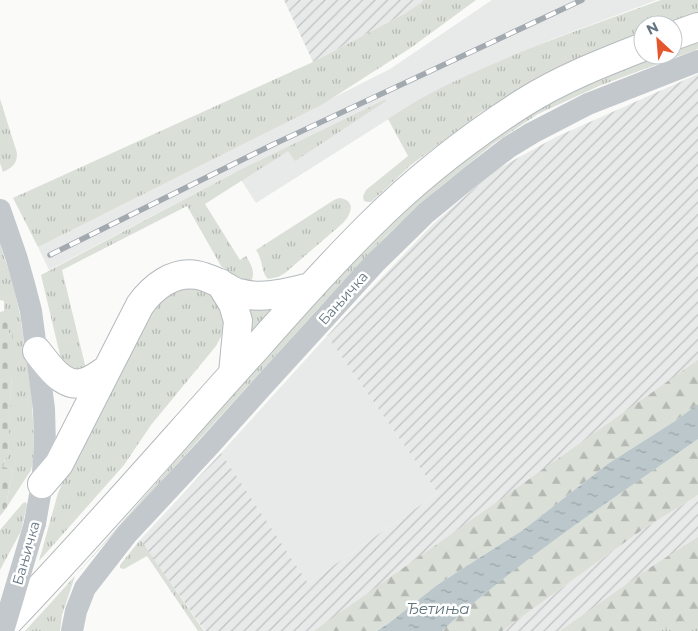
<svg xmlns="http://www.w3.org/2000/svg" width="698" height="631" font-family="Montserrat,sans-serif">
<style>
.built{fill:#e8e9e9}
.industrial{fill:url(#industrial-furrows)}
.grass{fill:url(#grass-tufts)}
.forest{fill:url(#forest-firs)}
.cemetery{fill:url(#cemetery-stones)}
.water{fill:url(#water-ripples)}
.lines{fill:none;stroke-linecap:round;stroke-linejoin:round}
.major-casing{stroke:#b5babe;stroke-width:30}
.minor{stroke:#c3c8cc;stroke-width:22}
.major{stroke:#fff;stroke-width:28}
.rail-casing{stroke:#a2aab0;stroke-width:5.5}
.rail{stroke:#fff;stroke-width:4;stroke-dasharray:11;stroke-linecap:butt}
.minor-bridge{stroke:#c3c8cc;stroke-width:22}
.labels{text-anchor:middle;stroke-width:5;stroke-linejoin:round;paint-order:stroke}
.street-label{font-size:14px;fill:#657683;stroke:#fff}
.water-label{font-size:15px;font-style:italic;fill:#60757c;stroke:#fff}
</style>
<defs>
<pattern id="industrial-furrows" width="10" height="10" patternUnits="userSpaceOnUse" patternTransform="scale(1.25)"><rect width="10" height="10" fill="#e8e9e9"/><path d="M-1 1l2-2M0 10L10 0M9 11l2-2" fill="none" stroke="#c0c1c2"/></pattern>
<pattern id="grass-tufts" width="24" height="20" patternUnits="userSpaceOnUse" patternTransform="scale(1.25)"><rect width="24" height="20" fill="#dadfd7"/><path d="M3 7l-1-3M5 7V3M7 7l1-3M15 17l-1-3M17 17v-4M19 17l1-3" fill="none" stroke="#b4b9b4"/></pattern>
<pattern id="forest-firs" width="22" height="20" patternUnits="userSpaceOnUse" patternTransform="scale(1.25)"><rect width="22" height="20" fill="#dadfd7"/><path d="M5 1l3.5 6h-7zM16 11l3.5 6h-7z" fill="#b4b9b4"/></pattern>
<pattern id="cemetery-stones" width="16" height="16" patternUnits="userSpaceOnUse" patternTransform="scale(1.25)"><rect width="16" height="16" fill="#dadfd7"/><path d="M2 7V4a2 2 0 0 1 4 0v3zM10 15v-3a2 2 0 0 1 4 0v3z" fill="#b4b9b4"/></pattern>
<pattern id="water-ripples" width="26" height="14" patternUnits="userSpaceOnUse" patternTransform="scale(1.25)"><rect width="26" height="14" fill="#bbc7cb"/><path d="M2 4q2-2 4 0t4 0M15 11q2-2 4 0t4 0" fill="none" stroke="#9ca6aa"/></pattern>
</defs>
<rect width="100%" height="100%" fill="#fafaf8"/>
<path class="built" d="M492 0H657L550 40 425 96 256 203 236 172 49 270 38 247 390 69Z
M327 336 438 493 308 583 221 453Z"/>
<path class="industrial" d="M284 0H425L404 14 313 62Z
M698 74V361L316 631H205L140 540 221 453 308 583 438 493 327 336 363 297 432 225 494 171 556 137Z
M698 495V631H502L642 530Z"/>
<path class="grass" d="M425 0H476L412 47 323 104 38 247 13 198 313 62 404 14Z
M661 0H698V12L662 25H643V32L601 48 535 80 480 113 411 165 371 202H368L364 201 363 196 366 190 408 156 388 119C401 111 414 102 427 95 502 56 581 29 661 0Z
M698 42V49L599 86 538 114 493 144 440 187 387 235 315 312 75 576 62 615 60 631H25C113 536 195 435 282 339 355 259 429 180 520 121 545 105 571 92 598 80 620 71 650 55 673 55V51Z
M0 99 17 153C17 164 13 167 3 172L0 163Z
M386 99V101L295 161 288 151 205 204 240 260 246 256C251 264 256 273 251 281 239 279 231 274 221 266L187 206 62 270 86 369 64 372 41 275 236 172Z
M339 198C356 200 352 213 343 223L285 273 278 277 268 279C262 273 263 266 260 258 259 255 258 253 256 250L334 200Z
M0 244 14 287 20 315 32 400 34 446 33 462 31 470 5 510 13 469 3 467 5 458 8 457C9 430 9 403 12 376H2V369L11 360V345H13V333H9L0 321V312L4 311V301L0 300Z
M195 286 212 293C224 316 231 321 216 346L151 425 124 465 39 561 58 493 78 448 155 304 174 290Z
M248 306H276L249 334Z
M26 502 27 505 21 531 0 570V530L23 503Z
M140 540 142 542 204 631H198L147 556 124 569 120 568V565Z
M698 617V631H657L686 620Z"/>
<path class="forest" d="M698 360V404L675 421 609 463 523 530 437 585 389 623 377 631H314Z
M698 439V495L642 530 502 631H442C519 559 612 500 698 439Z
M698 537V617L686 620 657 631H560L651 567Z"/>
<path class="cemetery" d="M8 320 9 333H13V345L11 346V360L10 370 2 369V376H12C9 403 10 430 8 457L5 458 3 467 13 469 5 510 0 516V321Z"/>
<path class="water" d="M698 404V439C612 500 520 559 442 631H377L389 623 437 585 523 530 609 463 675 421Z"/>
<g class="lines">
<g class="major-casing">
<path id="major" d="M673 36 698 27
M220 283 233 304 238 321 233 373
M37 351C49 366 65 392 88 381 95 378 100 374 106 370
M42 484 59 464 140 305C153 287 173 271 197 275 204 276 212 280 219 283 226 286 232 292 239 293 263 300 288 292 311 287
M0 630C89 538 172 441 258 346 294 305 330 265 369 226 415 180 468 138 523 103 561 79 602 63 643 47"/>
</g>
<path class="minor" d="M0 210 16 256 24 284 31 311 44 409 45 446 42 484 35 523
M72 631 76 611 85 588 127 534 209 446 261 388 374 264 426 213 470 177 509 147 532 133 588 104 698 61"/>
<use href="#major" class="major"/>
<g class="rail-casing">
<path id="rail" d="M50 255 272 145 582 0"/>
</g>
<use href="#rail" class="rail"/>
<path class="minor-bridge" d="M3 631 35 523"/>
</g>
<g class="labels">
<g class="street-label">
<text transform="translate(343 298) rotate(-48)" y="5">Бањичка</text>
<text transform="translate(26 553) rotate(-74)" y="5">Бањичка</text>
</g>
<g class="water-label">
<text x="438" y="614">Ђетиња</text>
</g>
</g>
<g transform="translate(658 40) rotate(334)"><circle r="24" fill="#ffffff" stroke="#c1c8cd"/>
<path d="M0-4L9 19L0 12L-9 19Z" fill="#e4572e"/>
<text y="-8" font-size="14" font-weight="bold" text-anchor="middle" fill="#657683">N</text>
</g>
</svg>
